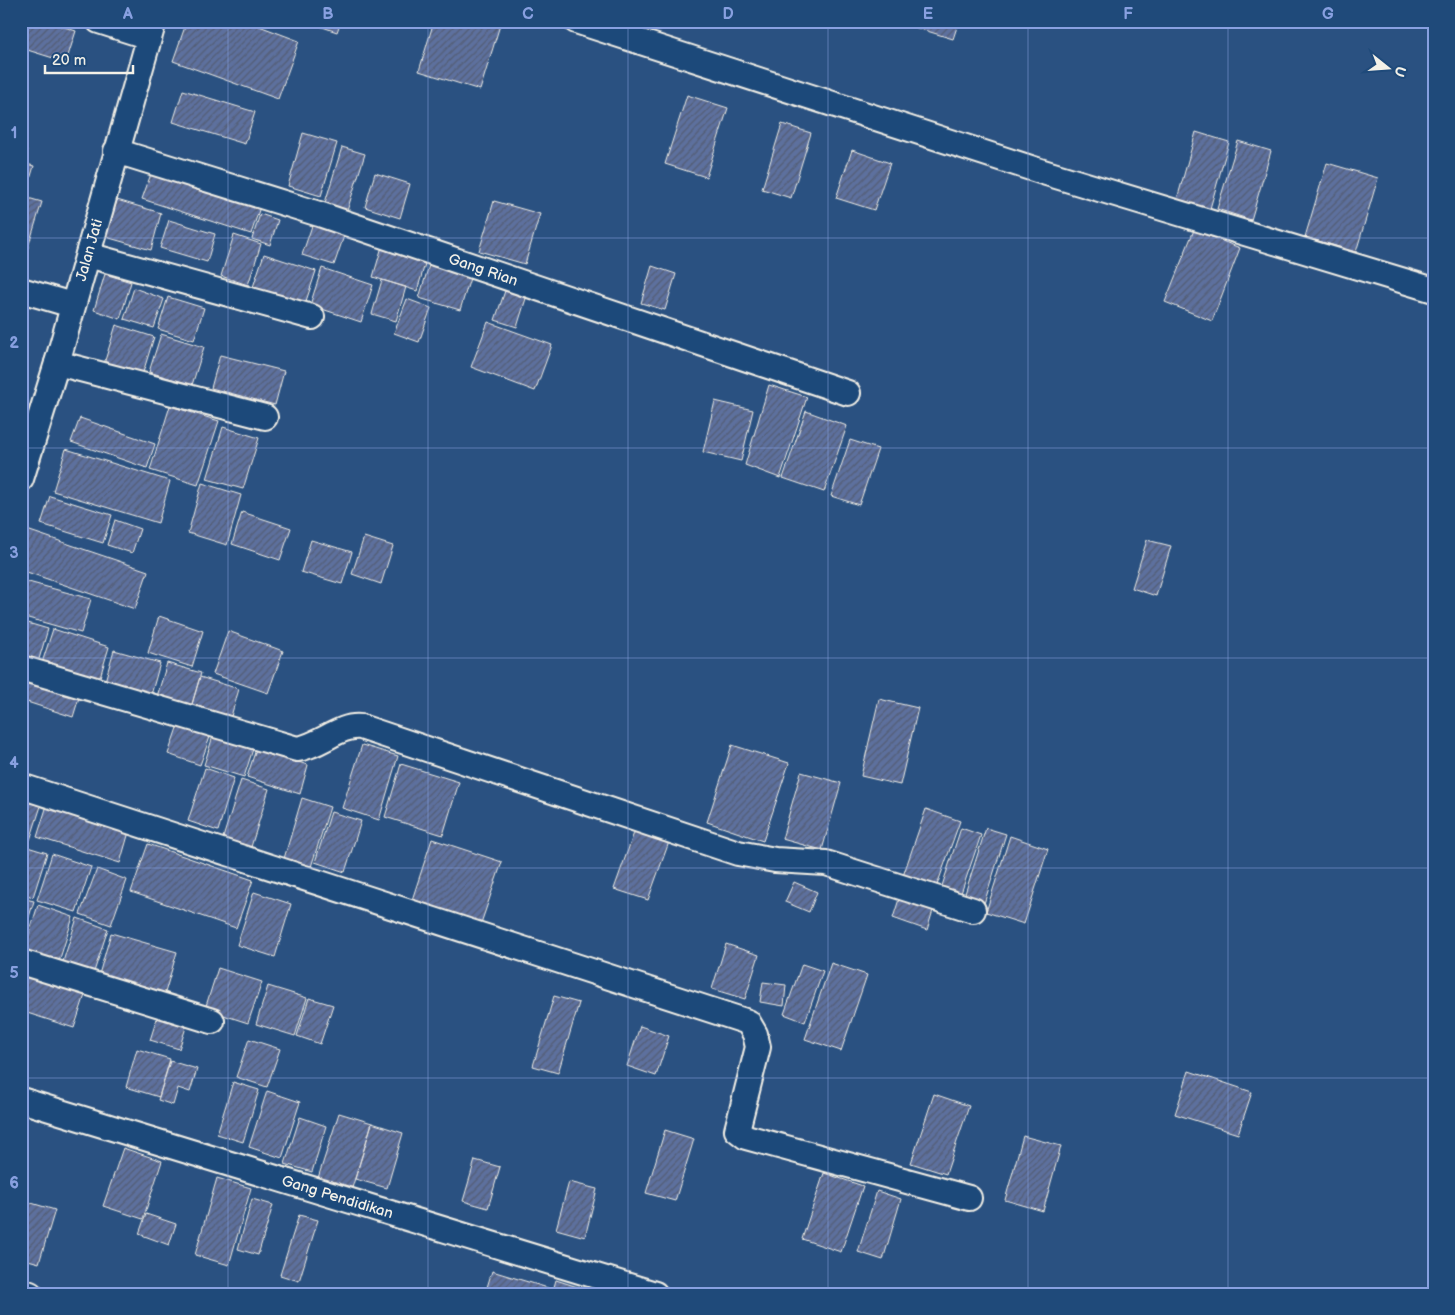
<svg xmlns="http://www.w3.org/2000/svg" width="1455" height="1315" font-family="'Balsamiq Sans',sans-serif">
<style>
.building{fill:url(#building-hatch);stroke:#f4f1e8}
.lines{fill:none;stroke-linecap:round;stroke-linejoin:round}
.minor-casing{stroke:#f4f1e8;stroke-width:28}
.minor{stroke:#1f4a7a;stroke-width:24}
.grid{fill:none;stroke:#88a0e0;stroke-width:1;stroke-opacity:0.55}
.labels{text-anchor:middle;stroke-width:4;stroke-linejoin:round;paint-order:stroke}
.street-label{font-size:15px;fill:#f4f1e8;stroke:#1f4a7a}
.neatline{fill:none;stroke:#88a0e0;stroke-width:2}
.grid-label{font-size:16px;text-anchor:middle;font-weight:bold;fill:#88a0e0}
</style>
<defs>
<pattern id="building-hatch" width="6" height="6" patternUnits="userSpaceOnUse" patternTransform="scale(1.25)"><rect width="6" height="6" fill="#5d709e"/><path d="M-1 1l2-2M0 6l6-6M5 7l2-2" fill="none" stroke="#535c72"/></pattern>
</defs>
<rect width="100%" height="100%" fill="#2a5181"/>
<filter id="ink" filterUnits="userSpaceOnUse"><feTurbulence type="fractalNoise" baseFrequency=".02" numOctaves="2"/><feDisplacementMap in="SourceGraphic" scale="10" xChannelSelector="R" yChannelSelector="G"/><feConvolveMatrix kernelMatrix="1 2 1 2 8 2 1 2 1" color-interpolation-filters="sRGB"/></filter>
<g filter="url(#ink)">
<path class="building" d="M28 21H47L76 31 66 62 21 48V42Z
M187 21H246L299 41 278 99 173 61Z
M305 21H341L337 32Z
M434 21H488L500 25 480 90 419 71Z
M916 21H959L953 39 914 27Z
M183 90 255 112 245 144 173 122Z
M687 95 728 108 706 177 665 164Z
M782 124 811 133 791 198 762 189Z
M1196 132 1229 142 1209 212 1176 203Z
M303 133 337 143 321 196 288 186Z
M1238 141 1271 151 1251 220 1217 209Z
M342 147 365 154 346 214 324 206Z
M21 148 27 150 23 163 34 166 28 186 21 184Z
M852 150 890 163 874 210 836 198Z
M1327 163 1378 178 1356 252 1305 237Z
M152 171 260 207 251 234 142 199Z
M375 173 410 184 400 218 365 207Z
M21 196 42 202 21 270Z
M117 200 161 213 151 250 106 237Z
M494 201 540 214 525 264 479 251Z
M260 214 278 220 270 245 252 239Z
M315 217 347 227 334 265 302 255Z
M169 220 215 234 207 262 160 248Z
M1194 230 1240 248 1212 321 1165 302Z
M234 235 261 244 248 285 221 276Z
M383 243 427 257 417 291 373 277Z
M264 254 316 271 304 307 252 290Z
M430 262 471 275 460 310 419 298Z
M652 266 676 274 665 310 641 303Z
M322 268 373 285 361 322 310 305Z
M105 274 131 282 120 319 94 310Z
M382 280 406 287 396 321 372 314Z
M507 285 528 292 517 327 495 320Z
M134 288 164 299 154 328 124 319Z
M168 297 204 308 194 340 158 329Z
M407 299 431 308 419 342 394 333Z
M488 322 552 345 535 391 471 367Z
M116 325 154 337 141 379 103 367Z
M161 334 204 347 192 385 149 372Z
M220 355 284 371 275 405 211 388Z
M769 385 807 397 780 478 745 465Z
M715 401 753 410 741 461 703 452Z
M170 406 219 421 198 485 150 470Z
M806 411 847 426 824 492 783 478Z
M80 418 155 444 147 468 71 442Z
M223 427 259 438 243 489 207 479Z
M850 440 878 449 859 505 831 496Z
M66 449 170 481 158 523 53 491Z
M202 483 241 495 227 545 188 533Z
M50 496 112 515 103 543 41 524Z
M242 512 291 528 280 560 232 544Z
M115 520 140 529 132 553 107 545Z
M24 529 148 571 135 609 21 570V538Z
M364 537 393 546 381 584 352 574Z
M311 540 352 552 342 584 301 572Z
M1147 540 1171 546 1156 596 1132 588Z
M21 580 91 599 81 633 21 616Z
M159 616 203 631 192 667 148 653Z
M21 621 48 629 36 669 21 664Z
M53 629 109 647 97 687 40 669Z
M228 631 283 651 268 693 213 674Z
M114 650 160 663 149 702 103 688Z
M167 663 201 673 190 711 156 700Z
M25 674 81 691 73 717 21 700V684Z
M200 677 239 689 229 723 190 711Z
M879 699 918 708 900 785 861 776Z
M178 725 210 737 200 765 168 754Z
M213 736 253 749 244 777 204 765Z
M362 745 398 756 379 820 342 808Z
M732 745 789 763 763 841 707 822Z
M256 749 308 765 300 794 247 777Z
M401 764 459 782 443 835 385 817Z
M205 768 234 778 218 831 188 821Z
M801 772 841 783 822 850 782 839Z
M241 780 269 789 250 850 222 841Z
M302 798 330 807 310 870 283 862Z
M49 799 131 825 120 863 37 837Z
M21 800 41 806 30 840 21 837Z
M926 809 960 821 936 888 903 876Z
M331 812 361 821 345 872 315 862Z
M961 828 981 835 959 899 940 892Z
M986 828 1006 834 982 910 962 903Z
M635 830 669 842 648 900 614 889Z
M1010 836 1048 849 1024 924 986 912Z
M432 839 502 862 479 929 410 906Z
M148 844 253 880 236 928 131 892Z
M21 845 47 853 33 897 21 893Z
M52 854 91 867 76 912 37 900Z
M97 869 127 880 111 925 80 914Z
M794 882 817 892 809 912 785 902Z
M254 892 291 904 275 957 237 945Z
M900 896 934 907 927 930 893 918Z
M21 898 34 901 21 942Z
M38 905 73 917 57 968 22 956Z
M77 918 108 929 91 981 60 971Z
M111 933 177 952 164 996 98 978Z
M726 944 759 955 745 999 712 989Z
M831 963 867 975 841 1051 805 1039Z
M802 964 823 971 805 1022 784 1014Z
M218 968 262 982 248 1023 205 1009Z
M21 972 86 992 74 1028 21 1011Z
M763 982 786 985 784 1006 760 1002Z
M268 986 307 998 295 1036 256 1024Z
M554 996 579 1003 558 1073 533 1066Z
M309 998 333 1005 320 1044 297 1036Z
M159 1012 188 1021 179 1049 150 1040Z
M640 1026 669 1036 656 1076 627 1066Z
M249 1039 280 1049 267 1087 236 1077Z
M137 1049 170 1059 159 1097 126 1087Z
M170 1061 197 1069 190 1092 178 1088 173 1105 158 1100Z
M1189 1071 1252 1092 1238 1134 1175 1114Z
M233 1082 259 1090 243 1142 217 1134Z
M267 1091 300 1102 282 1158 249 1147Z
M934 1094 969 1106 946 1174 911 1163Z
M339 1113 372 1123 352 1188 318 1178Z
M300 1117 326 1126 312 1172 285 1164Z
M372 1123 403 1133 387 1188 355 1179Z
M665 1130 694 1139 675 1201 646 1193Z
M1023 1136 1061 1146 1043 1211 1005 1200Z
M123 1148 162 1161 143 1219 103 1206Z
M475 1160 500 1167 488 1208 463 1201Z
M824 1173 863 1186 841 1252 802 1239Z
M217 1178 251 1188 229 1265 195 1255Z
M569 1182 597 1189 585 1237 556 1229Z
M877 1191 901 1199 883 1260 858 1252Z
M252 1199 273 1205 258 1255 238 1249Z
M21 1200 55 1210 39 1263 21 1258Z
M146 1214 176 1224 169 1245 139 1234Z
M299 1215 318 1220 299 1281 280 1275Z
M492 1271 548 1288 547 1294H485Z
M556 1280 590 1291V1294H552Z"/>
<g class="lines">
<g class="minor-casing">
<g id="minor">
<path d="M99 21 149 37"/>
<path d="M576 21 1043 172 1434 290"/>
<path id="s1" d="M116 151 319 214 848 393"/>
<path d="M88 255 312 317"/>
<path d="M21 290 72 305"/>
<path d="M57 363 265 417"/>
<path id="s2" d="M21 479 57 363 154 21"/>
<path d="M21 668 297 749C320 746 340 724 361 727L738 853 775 860 826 863 973 910"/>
<path d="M21 786 748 1022 755 1034 758 1047 737 1130 746 1137 969 1198"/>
<path d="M21 962 212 1021"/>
<path id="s3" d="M21 1100 655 1294"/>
<path d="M21 1291 30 1294"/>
</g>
</g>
<use href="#minor" class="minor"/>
</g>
</g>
<path class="grid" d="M228 21V1294M428 21V1294M628 21V1294M828 21V1294M1028 21V1294M1228 21V1294M21 238H1434M21 448H1434M21 658H1434M21 868H1434M21 1078H1434"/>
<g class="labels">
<g class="street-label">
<text dy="5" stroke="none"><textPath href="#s2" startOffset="239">Jalan Jati</textPath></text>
<text dy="5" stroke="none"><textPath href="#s1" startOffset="386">Gang Rian</textPath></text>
<text dy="5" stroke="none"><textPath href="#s3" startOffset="331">Gang Pendidikan</textPath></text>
</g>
</g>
<rect width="1455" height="1315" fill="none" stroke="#1f4a7a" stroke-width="55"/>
<g transform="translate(1388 68) rotate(107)" stroke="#1f4a7a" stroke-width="4" paint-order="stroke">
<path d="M0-4L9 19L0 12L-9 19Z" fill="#f4f1e8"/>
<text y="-8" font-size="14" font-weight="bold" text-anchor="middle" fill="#f4f1e8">U</text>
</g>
<path d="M45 65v8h88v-8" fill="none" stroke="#f4f1e8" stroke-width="2.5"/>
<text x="52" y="65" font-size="15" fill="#f4f1e8" stroke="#1f4a7a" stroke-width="4" paint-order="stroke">20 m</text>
<rect x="28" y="28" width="1400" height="1260" class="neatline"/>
<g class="grid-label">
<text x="128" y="19">A</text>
<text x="328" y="19">B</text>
<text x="528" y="19">C</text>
<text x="728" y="19">D</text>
<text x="928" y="19">E</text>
<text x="1128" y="19">F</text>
<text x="1328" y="19">G</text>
<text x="14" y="138">1</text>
<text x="14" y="348">2</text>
<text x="14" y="558">3</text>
<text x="14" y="768">4</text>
<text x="14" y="978">5</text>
<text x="14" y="1188">6</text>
</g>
</svg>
